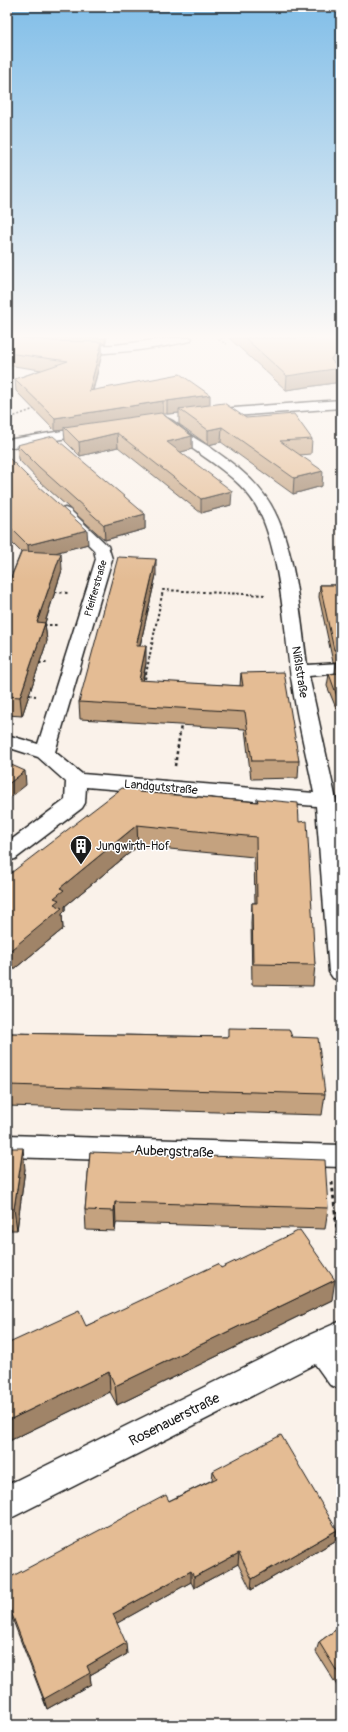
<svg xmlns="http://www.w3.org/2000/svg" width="348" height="1732" font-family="Pangolin,sans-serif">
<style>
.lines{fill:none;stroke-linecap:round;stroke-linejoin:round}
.minor-casing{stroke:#1c1c1c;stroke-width:3}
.path-far3{stroke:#1c1c1c;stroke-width:1.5;stroke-dasharray:2 2;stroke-linecap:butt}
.path-far2{stroke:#1c1c1c;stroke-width:2;stroke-dasharray:2.5 2.5;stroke-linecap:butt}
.path-far1{stroke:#1c1c1c;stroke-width:2.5;stroke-dasharray:3 3;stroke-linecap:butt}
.path{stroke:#1c1c1c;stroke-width:3;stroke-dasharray:3.5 3.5;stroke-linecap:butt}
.minor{fill:#fff;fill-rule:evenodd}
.wall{fill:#c4a27f;stroke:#1c1c1c}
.shaded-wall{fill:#a08468;stroke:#1c1c1c}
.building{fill:#e4bc94;stroke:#1c1c1c}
.labels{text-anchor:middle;stroke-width:3;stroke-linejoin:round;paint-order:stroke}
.far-street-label{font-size:10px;fill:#1c1c1c;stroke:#fff}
.street-label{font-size:12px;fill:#1c1c1c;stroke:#fff}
.poi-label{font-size:12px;fill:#1c1c1c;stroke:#fff;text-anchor:start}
.near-street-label{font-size:14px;fill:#1c1c1c;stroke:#fff}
</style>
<rect width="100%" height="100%" fill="#faf2ea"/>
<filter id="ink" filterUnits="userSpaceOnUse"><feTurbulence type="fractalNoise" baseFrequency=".025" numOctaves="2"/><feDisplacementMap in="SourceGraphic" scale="8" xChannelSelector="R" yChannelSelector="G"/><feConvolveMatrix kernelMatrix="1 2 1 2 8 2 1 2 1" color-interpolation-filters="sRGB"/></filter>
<g filter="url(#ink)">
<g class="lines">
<g class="minor-casing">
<path id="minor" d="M171 338H192L190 341C151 350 112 354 72 354L68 353 66 350 68 347 72 346 115 345Z
M341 400V408L207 418 202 417 200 414 202 411 207 410Z
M168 419C175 421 179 427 185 431 192 437 200 441 208 446 228 460 250 475 265 496 295 536 300 615 307 665L341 663V673L309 676 336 800 341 848V981L333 978 329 972 316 806 86 787 85 803 82 808 15 859 7 861V843L65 800 66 782 38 757 7 747V735L38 744 96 559 94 550 57 513 60 510 65 508 70 510 108 546 112 559 55 752 82 774 314 793C307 756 297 720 292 683 284 634 281 537 251 498 237 479 216 465 196 451 184 443 170 435 161 423L163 420Z
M93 426 98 427 100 430 98 433 7 448V440Z
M7 1135 341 1145V1167L7 1157Z
M341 1321V1389L330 1385 315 1364 7 1520V1485L309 1335Z"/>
</g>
<path class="path-far3" d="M223 338 219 340 227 344
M7 419 37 408"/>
<path class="path-far2" d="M338 506 341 510
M55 592 68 593
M44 625H59
M39 663H47
M142 683 145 679 163 590 265 595
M29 695 36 696"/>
<path class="path-far1" d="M175 766 181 725"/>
<path class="path" d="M332 1182 341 1267"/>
<use href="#minor" class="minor"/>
</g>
<path class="wall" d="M7 338H107L105 344H102V354L93 391 210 405 246 418 312 439 311 454 300 455 322 486 293 494 221 442 208 445 179 424V413L167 414H163L192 436V449L181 452 231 505 201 513 118 447 80 456 65 441 64 430 55 431 16 391 15 379 41 370 7 365Z
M229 338H341V382L286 390Z
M17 445 145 514V529L105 540 40 482 18 459Z
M7 456 88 544 57 552 62 570 45 623 47 641 22 716 7 715V587L21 552 7 538Z
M156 575 140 646 146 663 143 681 240 686 241 673 299 761 298 778 251 779 245 729 80 719 79 702Z
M320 585H341V662H333L319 597Z
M341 662V708H336L327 686 329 674 335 673 336 663Z
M139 790V792L257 802V799L299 822 315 965 313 986 252 985 251 923 252 903H255L254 857 138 846 65 906V911L62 914 63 929 7 975Z
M7 1033 227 1037H292L325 1094 322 1115 7 1106Z
M7 1148 25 1169 17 1230H7Z
M90 1152 328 1208 325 1229 116 1223 115 1231 86 1230 85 1210Z
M221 1268 332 1300 117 1405 110 1392 7 1442V1344L86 1326Z
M213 1471 337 1530 335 1541 251 1590 238 1564 194 1588 191 1582 117 1623 127 1654 90 1675 91 1684 47 1709 7 1605V1579L212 1480Z
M341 1626V1692L316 1652 319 1642Z"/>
<path class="shaded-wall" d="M105 338H107L105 344Z
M102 342V354L89 404V391Z
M336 354 335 368H341V382L286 390 287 376 331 358Z
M210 395V408L179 409V413L167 414V401Z
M163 401V414L67 429 64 427V430L55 431V418Z
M222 427 221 442 208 445V430Z
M117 433 118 447 80 456 79 442Z
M192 436V449L167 456V442Z
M323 471 322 486 293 494 294 478Z
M232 491 231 505 201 513V499Z
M145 514V529L105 540 104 525Z
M87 530 88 544 29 560 28 545Z
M61 553 62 570 39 641 37 622Z
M156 559V575L136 663V646Z
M45 623 47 641 22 716 20 697Z
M146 646V663L139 698V680Z
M25 771 26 785 7 800V785Z
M137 825 138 846 65 906V911L62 914 63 929 7 975V953L54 898 60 888Z
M23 1148 25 1169 17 1230 14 1209Z
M115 1202 116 1223 115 1231 114 1211Z
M335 1280 332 1300 117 1405 115 1386Z
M109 1372 110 1392 7 1442V1421Z
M337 1530 335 1541 251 1590 252 1579Z
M239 1553 238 1564 194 1588V1577Z
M191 1571V1582L114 1625 113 1614Z
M126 1643 127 1654 90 1675 91 1684 47 1709 44 1699 87 1666Z"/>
<path class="building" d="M7 338H21L52 341 102 342 89 391 180 374 210 395 167 401H163L55 418 15 379 68 361 7 353Z
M245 338H341V357L336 354 331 358V360L338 367H341V368L287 376Z
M224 403 246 418 294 414 312 439 280 441 323 471 294 478 222 427 208 430 179 409Z
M161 413 192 436 167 442 232 491 201 499 117 433 79 442 64 427Z
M53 436 145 514 104 525 39 467 17 445Z
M7 456 27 476 87 530 28 545 7 524Z
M22 551 61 553 37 622 45 623 20 697 7 696V587Z
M118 557 156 559 136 646H146L139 680 243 686 241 673 284 672 299 761H252L245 712 79 702Z
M320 585H341V649L334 650Z
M341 662V695L337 696 329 674 339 673 336 663Z
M7 763 25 771 7 785Z
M122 788 139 790V792L258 802 257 799 298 803 299 822 307 821 315 965 253 964 252 903H257L256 837 137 825 60 888 64 890 54 898 59 900 54 904 62 908 7 953V876Z
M228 1028 289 1029 292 1037 318 1038 325 1094 7 1085V1033L228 1037Z
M7 1148H23L14 1209H7Z
M90 1152 325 1160 328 1208 115 1202 114 1211 85 1210Z
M300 1230 335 1280 115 1386 109 1372 7 1421V1344L79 1311 86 1326 218 1264 221 1268Z
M281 1435 337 1530 252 1579 239 1553 194 1577 191 1571 113 1614 126 1643 87 1666 90 1673 44 1699 7 1601V1579L166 1495 169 1501 217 1478 213 1471Z
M341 1626V1678L319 1642Z"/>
</g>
<linearGradient id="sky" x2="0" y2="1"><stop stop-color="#81bee8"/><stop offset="0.58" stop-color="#fdf9f6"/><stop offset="1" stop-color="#fdf9f6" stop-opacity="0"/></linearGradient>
<rect width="348" height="580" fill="url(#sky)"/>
<defs>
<g id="building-pin" transform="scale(1.15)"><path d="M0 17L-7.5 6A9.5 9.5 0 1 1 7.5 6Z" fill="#1c1c1c" stroke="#fff"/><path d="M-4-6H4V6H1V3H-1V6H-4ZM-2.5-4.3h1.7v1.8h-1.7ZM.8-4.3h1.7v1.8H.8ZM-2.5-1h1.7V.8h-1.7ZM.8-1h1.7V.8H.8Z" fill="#fff"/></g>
</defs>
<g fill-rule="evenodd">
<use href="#building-pin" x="81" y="846"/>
</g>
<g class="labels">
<g class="far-street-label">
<text transform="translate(95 588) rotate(-74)" y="4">Pfeifferstraße</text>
</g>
<g class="street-label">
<text transform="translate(300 672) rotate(81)" y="4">Nißlstraße</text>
<text transform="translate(161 787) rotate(5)" y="4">Landgutstraße</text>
</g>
<g class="poi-label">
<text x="96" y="850">Jungwirth-Hof</text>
</g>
<g class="near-street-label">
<text transform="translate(174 1151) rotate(2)" y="5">Aubergstraße</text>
<text transform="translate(174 1419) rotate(-27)" y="5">Rosenauerstraße</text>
</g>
</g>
<rect width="348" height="1732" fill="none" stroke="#fff" stroke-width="24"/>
<rect x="12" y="12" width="324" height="1708" fill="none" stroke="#1c1c1c" stroke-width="1.5" filter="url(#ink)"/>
</svg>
